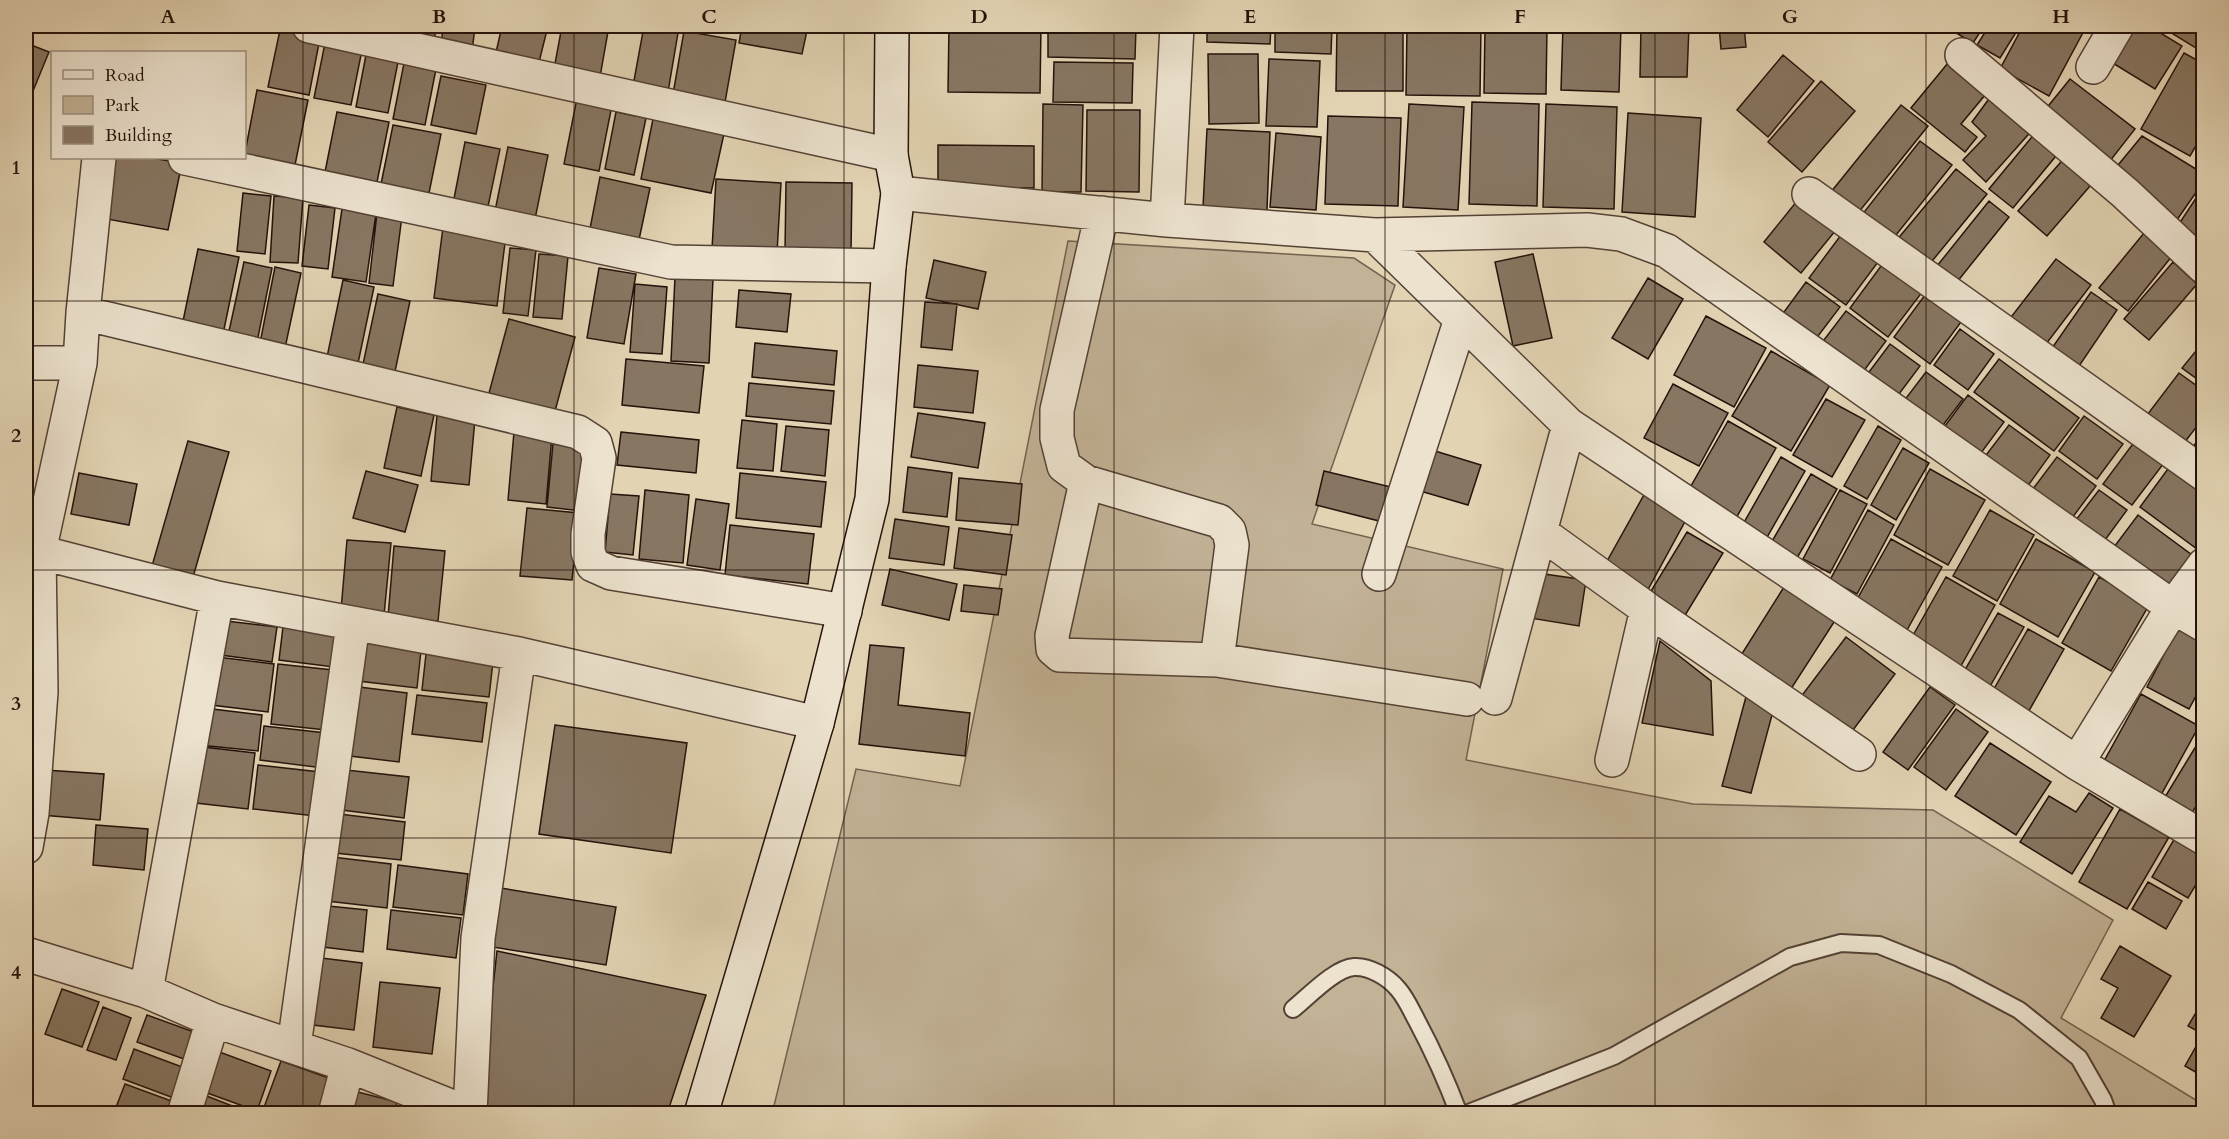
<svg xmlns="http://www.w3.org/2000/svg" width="2229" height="1139" font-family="Cardo,serif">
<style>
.green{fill:#c2b296;stroke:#746250;stroke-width:1.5}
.building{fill:#877662;stroke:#25120b;stroke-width:1.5}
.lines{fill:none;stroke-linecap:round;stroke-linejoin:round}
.lane-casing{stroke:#544235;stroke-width:20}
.street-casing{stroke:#544235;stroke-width:36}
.secondary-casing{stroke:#25120b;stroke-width:36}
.lane{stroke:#ece2ce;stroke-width:16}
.street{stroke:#ece2ce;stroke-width:33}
.secondary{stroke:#ece2ce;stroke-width:33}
.grid{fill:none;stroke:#25120b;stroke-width:1.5;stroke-opacity:0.55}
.neatline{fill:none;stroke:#25120b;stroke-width:2}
.grid-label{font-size:20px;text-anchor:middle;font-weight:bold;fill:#25120b}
</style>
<rect width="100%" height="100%" fill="#e2d3b3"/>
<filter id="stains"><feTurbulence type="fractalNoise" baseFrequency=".00333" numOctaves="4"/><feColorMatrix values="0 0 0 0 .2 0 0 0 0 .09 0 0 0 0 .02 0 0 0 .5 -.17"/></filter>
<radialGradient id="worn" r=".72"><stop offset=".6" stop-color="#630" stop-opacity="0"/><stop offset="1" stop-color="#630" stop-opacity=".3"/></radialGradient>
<path class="green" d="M1068 241 1354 258 1395 285 1312 524 1503 569 1466 760 1693 804 1933 810 2113 920 2061 1018 2204 1105 2203 1114H772L856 769 960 786Z"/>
<path class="building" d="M405 26H436L434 43 403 38Z
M443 26H475L472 52 441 49Z
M502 26H548L538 66 495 57Z
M562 26H609L600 77 554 69Z
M644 26 679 27 668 92 633 86Z
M742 26H808L802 54 739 43Z
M949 26H1041L1040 93 948 92Z
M1048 26H1136L1135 59 1048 57Z
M1207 26H1271L1270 44 1207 42Z
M1275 26H1332L1331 54 1275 52Z
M1337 26H1403V91H1336Z
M1407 26H1481L1480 96 1406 95Z
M1485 26H1547L1546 94 1484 93Z
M1563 26H1621L1619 92 1561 90Z
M1641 26H1689L1687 77H1640Z
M1719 26H1744L1746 47 1721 49Z
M1950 26H1984L1973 43 1948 28Z
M1989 26H2020L2000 58 1977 45Z
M2023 26H2082L2086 27 2049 96 2000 69Z
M2134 26H2149L2182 46 2155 89 2111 62Z
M2160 26H2204V53Z
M280 30 320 38 309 95 268 87Z
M684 31 736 40 724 108 672 100Z
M26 43 49 52 26 108Z
M325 43 362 50 351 105 314 98Z
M1957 52 1995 83 1961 124 1977 137 1965 152 1911 108Z
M2184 53 2204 64V132L2190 156 2141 129Z
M1208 54H1258L1259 123 1209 124Z
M366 55 398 62 388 113 356 107Z
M1783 55 1814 81 1768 137 1737 110Z
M1269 59 1320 61 1317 127 1266 126Z
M1054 62 1133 63 1132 103 1053 102Z
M404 63 436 69 425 125 393 119Z
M441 76 486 85 476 134 431 125Z
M2070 79 2135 129 2106 166 2041 115Z
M1821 81 1855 111 1802 172 1768 142Z
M1997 88 2035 127 1986 182 1963 160 1986 136 1972 122Z
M257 90 308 100 294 170 244 158Z
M577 98 612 105 599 171 564 164Z
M1472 102 1539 104 1537 206 1469 204Z
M1043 104 1083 105 1081 192H1042Z
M1409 104 1464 107 1458 210 1403 207Z
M1546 104 1617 107 1614 209 1543 207Z
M1901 105 1928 126 1858 213 1831 192Z
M1087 110H1140L1139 192 1086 191Z
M337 112 389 122 376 187 324 177Z
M616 112 646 118 634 175 605 169Z
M1628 113 1701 118 1695 217 1622 212Z
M654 114 725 129 711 193 641 179Z
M1328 116 1401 118 1398 206 1325 204Z
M393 125 441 134 428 198 380 189Z
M1207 129 1270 132 1267 210 1203 207Z
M2036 132 2060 151 2013 208 1989 189Z
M1276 133 1321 137 1316 210 1270 207Z
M2142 136 2204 174V181L2174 224 2114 170Z
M1920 141 1952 165 1892 240 1861 216Z
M465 142 500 149 486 216 452 209Z
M938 145 1034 146V188L938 187Z
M508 147 548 155 534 224 494 216Z
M2067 155 2096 179 2047 236 2018 211Z
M113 158H152L182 163 168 230 101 218Z
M1956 169 1987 194 1928 266 1896 241Z
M600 177 650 188 637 249 588 239Z
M716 179 781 183 777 253 712 249Z
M786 182 852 183 851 253 785 252Z
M2204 186V246L2175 230Z
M243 193 271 196 265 254 237 251Z
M274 196 303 198 298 263 270 262Z
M1797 201 1835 231 1801 273 1764 242Z
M1989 201 2009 217 1953 287 1933 271Z
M343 202 377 207 366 282 332 277Z
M309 205 335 208 328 269 302 266Z
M377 213 402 216 393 286 369 283Z
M443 227 506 235 497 306 434 298Z
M2144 233 2172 256 2128 311 2099 288Z
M1841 235 1878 262 1846 305 1809 278Z
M510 248 536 250 528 316 503 313Z
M198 249 239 257 223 334 182 326Z
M539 254 568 256 562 319 533 317Z
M1533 254 1552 338 1513 346 1495 262Z
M2056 259 2091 285 2043 348 2008 321Z
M934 260 986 272 978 309 926 298Z
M244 262 272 268 257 342 228 336Z
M1884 262 1923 291 1888 337 1850 308Z
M2173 262 2197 284 2149 340 2124 319Z
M275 267 301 273 285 348 260 343Z
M599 268 636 274 624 344 587 338Z
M675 277 713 279 709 363 671 361Z
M1648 278 1683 299 1648 359 1612 338Z
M343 280 374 287 357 368 326 362Z
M1806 282 1840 307 1809 348 1776 323Z
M635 284 667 287 662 354 630 352Z
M739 290 791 294 787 332 736 327Z
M2091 292 2117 310 2077 369 2050 351Z
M378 294 410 301 394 376 362 369Z
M1925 295 1961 322 1930 364 1894 337Z
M925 302 957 304 952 350 921 347Z
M1846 311 1886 341 1857 380 1817 349Z
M1706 316 1766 348 1734 407 1674 375Z
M509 319 575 337 555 411 489 393Z
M1960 329 1994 354 1968 390 1934 365Z
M2204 341V384L2182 368Z
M755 343 837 351 834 385 752 377Z
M1890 344 1920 366 1890 406 1860 384Z
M1771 351 1830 385 1791 451 1732 416Z
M626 359 704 366 699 413 622 405Z
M1999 359 2079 418 2054 451 1974 392Z
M918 365 978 371 973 413 914 407Z
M1926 372 1963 399 1934 437 1897 410Z
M2179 373 2204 391V417L2181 447 2144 419Z
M749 383 834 391 831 424 746 416Z
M1673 384 1728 413 1699 466 1644 438Z
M1968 395 2004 422 1975 461 1939 434Z
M1826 399 1865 420 1832 477 1793 455Z
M397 407 434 415 421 476 384 468Z
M918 413 985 423 978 468 911 457Z
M437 415 475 419 469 485 431 481Z
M2084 416 2123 444 2097 479 2059 451Z
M742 420 777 424 773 471 737 468Z
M1728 421 1776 448 1735 520 1687 493Z
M2009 425 2050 455 2022 494 1980 463Z
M786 426 829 430 825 476 781 471Z
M1878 426 1901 440 1867 499 1844 486Z
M514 432 552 435 546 504 508 500Z
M621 432 699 440 696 473 617 465Z
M2204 432V457L2192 448Z
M188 441 229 452 191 584 150 573Z
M2135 441 2164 463 2132 505 2103 484Z
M553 444 587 448 581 511 547 507Z
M1422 447 1481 465 1468 505 1410 488Z
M1903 448 1929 463 1896 520 1871 505Z
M1781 457 1805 471 1766 539 1742 526Z
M2057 457 2096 486 2066 526 2027 497Z
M2173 462 2204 484V541L2197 549 2140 507Z
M908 467 952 473 947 517 903 512Z
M1930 469 1985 500 1948 565 1894 535Z
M366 471 418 485 405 532 353 518Z
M1324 471 1391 487 1383 522 1316 505Z
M79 473 137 484 129 525 71 514Z
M740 473 826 482 821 527 736 518Z
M1811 474 1837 489 1797 558 1771 543Z
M959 478 1022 484 1018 525 956 520Z
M645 490 689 495 683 563 639 559Z
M1840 490 1867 504 1830 573 1803 559Z
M2099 490 2127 510 2097 551 2069 529Z
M1645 493 1688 516 1645 595 1601 572Z
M610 494 639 496 633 555 605 552Z
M696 499 729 504 720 570 687 565Z
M527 508 579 513 572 580 520 576Z
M1868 510 1894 525 1857 594 1830 580Z
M1990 510 2034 535 1997 601 1953 576Z
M2138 515 2192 555 2162 595 2108 555Z
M895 519 949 527 944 565 889 558Z
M730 525 814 534 808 584 725 575Z
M959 528 1012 535 1006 575 954 568Z
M1687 532 1723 553 1684 617 1648 596Z
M1891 539 1942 567 1902 639 1851 610Z
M2036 539 2095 572 2058 637 2000 604Z
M347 540 391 543 384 615 341 610Z
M394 546 445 551 438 621 388 617Z
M890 569 957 584 949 620 882 605Z
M1537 573 1586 580 1579 626 1530 618Z
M1946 577 1995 605 1957 673 1907 646Z
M2099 577 2149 605 2111 671 2062 643Z
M964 585 1002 589 998 615 961 611Z
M1784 587 1836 619 1789 692 1738 660Z
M1998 613 2024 627 1985 695 1959 680Z
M217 620 277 627 272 662 213 654Z
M2182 620 2204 631V681L2189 709 2147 687Z
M283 627 346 635 342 668 279 660Z
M2028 629 2064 649 2026 716 1990 696Z
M364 635 422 641 417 688 358 681Z
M1846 637 1895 674 1847 738 1797 702Z
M1660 641 1711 681 1713 735 1642 723Z
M427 645 494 653 489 697 422 690Z
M870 645 904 648 898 705 970 713 965 756 859 744Z
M209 656 274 664 268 712 203 704Z
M278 664 342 671 335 731 271 724Z
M359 687 407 693 399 762 350 756Z
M1930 687 1955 705 1908 770 1883 752Z
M1747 693 1776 700 1751 793 1722 786Z
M2141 694 2199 726 2161 795 2103 763Z
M417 695 487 703 482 742 412 734Z
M204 708 262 715 258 751 199 745Z
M1956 709 1988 732 1946 790 1914 767Z
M555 725 687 743 671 853 539 834Z
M264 726 335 734 331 769 260 760Z
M2204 733V793L2192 813 2165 797Z
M1990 743 2051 782 2016 835 1955 796Z
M194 746 255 753 248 809 187 802Z
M258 765 320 772 315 816 253 809Z
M45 770 104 774 100 820 41 815Z
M346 770 409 777 404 818 342 810Z
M2089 793 2113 808 2072 874 2020 842 2049 796 2076 812Z
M2204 802V821L2195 816Z
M2120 809 2169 837 2127 909 2079 882Z
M339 814 405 822 401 860 335 853Z
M96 825 148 829 144 870 93 865Z
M2179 831 2204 844V871L2188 898 2152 877Z
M332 857 391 864 387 908 327 901Z
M398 865 468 874 463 915 393 907Z
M2148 882 2182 901 2166 929 2132 909Z
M495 887 616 907 606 965 486 946Z
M328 906 367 910 363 952 323 947Z
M391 910 461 918 456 958 387 949Z
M2120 946 2171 976 2134 1037 2101 1018 2118 988 2101 979Z
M497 951 706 995 667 1114H508L480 1104Z
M321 958 362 963 354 1030 313 1025Z
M380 982 440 988 432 1054 373 1047Z
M62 989 99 1002 82 1047 45 1034Z
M2204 999V1077L2185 1066 2203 1034 2188 1026Z
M103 1007 131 1018 116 1060 87 1050Z
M147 1015 205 1036 195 1063 137 1042Z
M134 1049 190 1070 179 1100 123 1079Z
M214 1050 271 1071 257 1111 199 1090Z
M281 1061 340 1082 328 1114H272L263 1110Z
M125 1084 174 1102 169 1114H123L115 1110Z
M346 1089 397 1102 394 1114H339Z
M199 1093 253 1114H191Z"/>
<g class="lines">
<g class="lane-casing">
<path id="lane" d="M1293 1009C1308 997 1335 968 1354 967 1369 966 1388 977 1398 989 1406 998 1411 1010 1417 1021 1433 1051 1447 1082 1459 1114
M1466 1114 1614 1056 1790 957 1841 943 1879 945 1951 974 2019 1010 2079 1058 2103 1100 2108 1114"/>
</g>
<g class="street-casing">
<path id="street" d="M309 26 891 155
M1962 55 2125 193 2204 267
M2093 67 2117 26
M185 158 671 262 889 266
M898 193 1167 220 1375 235 1587 230 1621 234 1667 251 2173 607 2204 625
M1809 194 2204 474
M1102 213 1057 410V438L1064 466 1086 482 1219 521 1229 531 1232 545 1217 660
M1167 220 1177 26
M1375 235 1569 425 2077 763 2204 838
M83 313 578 432 595 443 599 458 588 534V552L593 565 611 573 845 611
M26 363H80
M1569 425 1540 532 1647 609 1859 754
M1086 482 1052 636 1053 649 1060 655 1217 660 1467 699
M39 552 217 598 519 654 817 723
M1379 574 1461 319
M1495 698 1540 532
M1612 760 1647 609
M2077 763 2173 607 2204 565
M26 847 32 813 41 692 39 552 80 363 83 313 99 158
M26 954 146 991 213 1020 348 1065 470 1114
M146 991 217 598
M294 1046 353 624
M184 1114 213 1020
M335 1114 348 1065
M470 1114 478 938 519 654"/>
</g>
<g class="secondary-casing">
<path id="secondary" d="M701 1114 817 723 872 499 889 266 898 193 891 155 892 26"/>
</g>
<use href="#lane" class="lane"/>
<use href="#street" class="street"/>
<use href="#secondary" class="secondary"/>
</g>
<path class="grid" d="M303 26V1114M574 26V1114M844 26V1114M1114 26V1114M1385 26V1114M1655 26V1114M1926 26V1114M26 301H2204M26 570H2204M26 838H2204"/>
<rect width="2229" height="1139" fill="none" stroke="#e2d3b3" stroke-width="66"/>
<rect x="51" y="51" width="195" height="108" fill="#ece2ce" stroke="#9c8f80" stroke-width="1.5"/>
<rect x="63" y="70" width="30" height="9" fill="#ece2ce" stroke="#9c8f80" stroke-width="1.5"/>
<text x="105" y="81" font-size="18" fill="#25120b">Road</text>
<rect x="63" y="96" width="30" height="18" fill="#c2b296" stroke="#9c8f80" stroke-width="1.5"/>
<text x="105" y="111" font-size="18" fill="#25120b">Park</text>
<rect x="63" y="126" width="30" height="18" fill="#877662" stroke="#9c8f80" stroke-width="1.5"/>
<text x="105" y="141" font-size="18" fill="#25120b">Building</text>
<rect x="33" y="33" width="2163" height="1073" class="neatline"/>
<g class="grid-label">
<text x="168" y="23">A</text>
<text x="439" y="23">B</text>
<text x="709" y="23">C</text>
<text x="979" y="23">D</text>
<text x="1250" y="23">E</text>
<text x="1520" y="23">F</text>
<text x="1790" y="23">G</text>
<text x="2061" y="23">H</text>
<text x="16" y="174">1</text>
<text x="16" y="442">2</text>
<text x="16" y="710">3</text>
<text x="16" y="979">4</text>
</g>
<rect width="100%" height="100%" filter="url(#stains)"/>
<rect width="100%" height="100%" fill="url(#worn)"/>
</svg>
